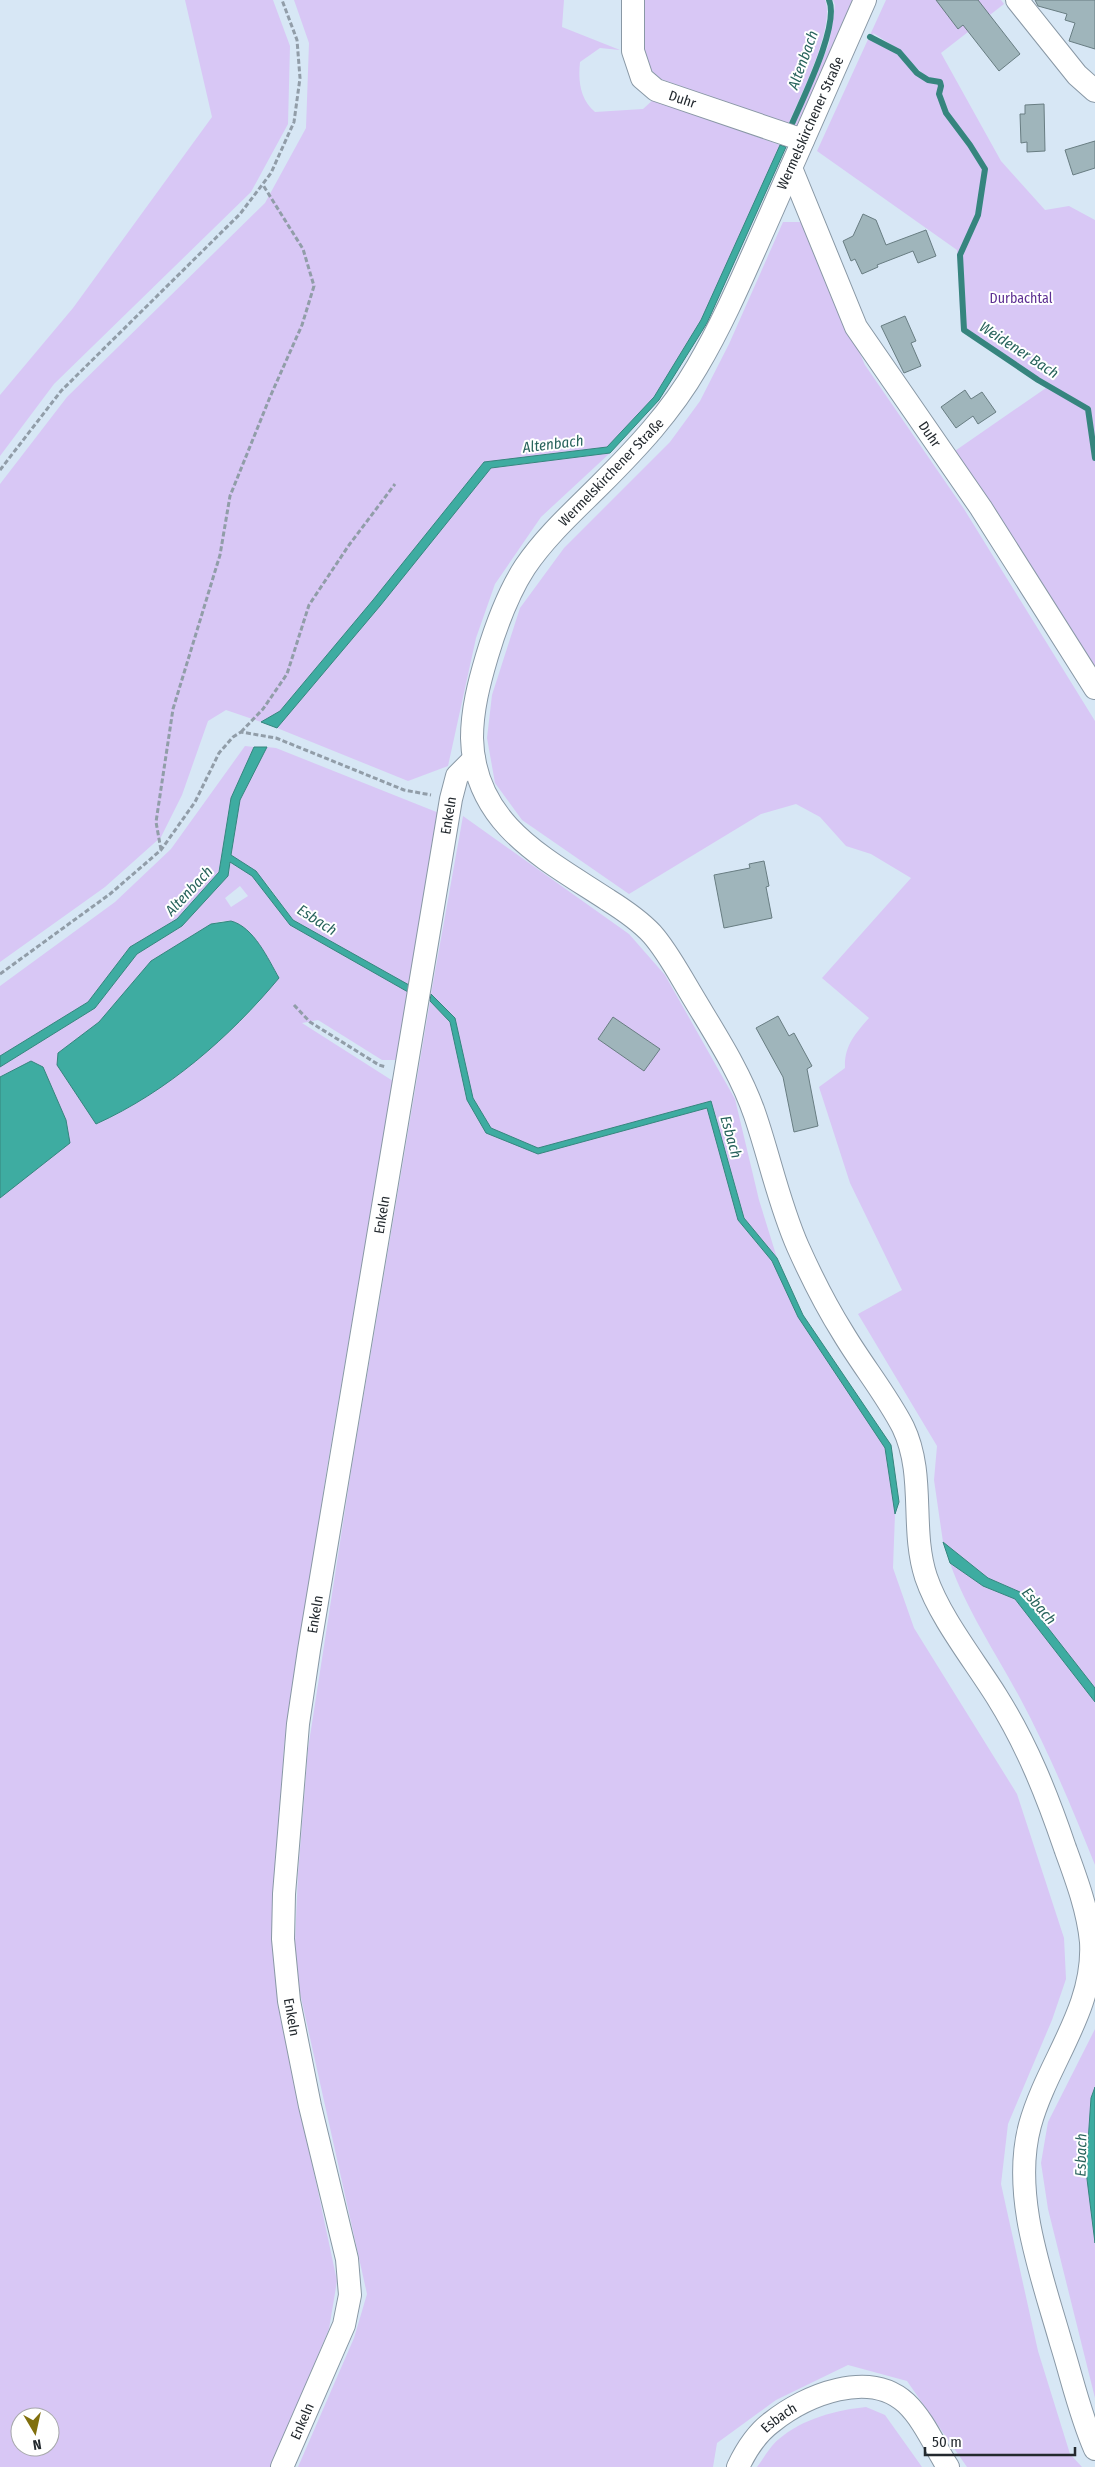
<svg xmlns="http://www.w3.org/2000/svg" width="1095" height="2467" font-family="'Fira Sans Condensed',sans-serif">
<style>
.green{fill:#d8c7f5;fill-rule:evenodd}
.water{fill:#3eaca1;stroke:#36857e}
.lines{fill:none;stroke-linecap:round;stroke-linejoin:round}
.stream{stroke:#36857e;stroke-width:6}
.building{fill:#9fb5bb;stroke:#687d82}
.minor-casing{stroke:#8998a5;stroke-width:24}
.path{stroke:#919da8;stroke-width:3;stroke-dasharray:5 2.5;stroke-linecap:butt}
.minor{stroke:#fff;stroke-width:22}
.labels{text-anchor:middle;stroke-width:4;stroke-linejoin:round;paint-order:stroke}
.street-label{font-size:14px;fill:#23292e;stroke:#fff}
.park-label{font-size:14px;fill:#5e3092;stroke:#fff}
.water-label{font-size:15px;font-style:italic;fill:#28635c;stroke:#fff}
</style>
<rect width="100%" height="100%" fill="#d7e7f5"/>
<path class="green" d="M185 0H273L290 46 288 124 251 192 54 384 0 456V395L73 308 212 117Z
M294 0H564L562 27 620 50 600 48 580 62C578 81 580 99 595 112L643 109 654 99 780 145 701 320 654 397 607 447 484 462 373 600 280 711 261 722 226 710 208 721 182 795 161 837 105 887 0 962V484L67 397 265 203 306 128 309 43Z
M641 0H825C836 25 799 99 788 125L658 78C636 53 641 31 641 0Z
M833 0H857L801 122 794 127 829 44 835 5Z
M886 0H1001L1004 4 941 53 1001 161 1045 210 1069 206 1095 220V670L952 453 1046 388 961 331 957 250 817 151ZM873 33 901 51 905 56 877 44ZM908 60 928 78 941 81V93L938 83C925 78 915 73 908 60ZM943 99 949 113 985 165 948 119Z
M783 222H802L865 365 964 509 1095 721V1688L1020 1592 988 1578 943 1542 934 1480 937 1446 858 1314 902 1290 850 1183 819 1087 845 1068C844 1046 855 1034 869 1018L822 978 911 878 871 854 846 846 820 817 796 804 761 814 629 894 522 820 495 783 487 738 492 695 520 608 564 548 670 442 700 401 729 344Z
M610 453 541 517 495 584 476 638 448 766 408 781 277 728 380 606 491 468Z
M245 746 254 747 231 798 219 872 177 919 130 947 88 1002 0 1056V986L115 902 171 849Z
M267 747 276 748 439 813 409 985 293 920 267 884 231 855 240 800Z
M463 816 629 934 665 975 735 1099 759 1200 777 1258 744 1218 711 1101 538 1148 491 1128 473 1098 455 1018 431 994Z
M230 861 252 876 290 925 408 992 397 1060H382L318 1020 302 1023 393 1081 327 1468 284 1747 276 1873 286 2040 337 2281 329 2329 271 2467H0V1198L2 1197 0 1067 95 1008 137 954 182 926 228 876ZM240 886 248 896 231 907 225 898ZM222 921H231L260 1001C214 1050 158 1096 97 1124L58 1053 99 1022 151 961 211 924ZM20 2417H50V2447H20Z
M430 1001 450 1022 467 1100 486 1132 538 1154 707 1108 738 1220 772 1261 798 1317 885 1448 895 1514 893 1568 914 1628 1017 1794 1064 1938 1066 1979 1052 2020 1008 2124 1001 2184 1038 2351 1070 2454 1082 2467H967L907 2381 848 2365 776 2400 717 2443 713 2467H298L354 2338 367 2294 294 1966 298 1874 308 1749 352 1465Z
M950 1563 983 1586 1015 1599 1095 1702V1865C1072 1808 1049 1752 1020 1698 996 1653 967 1611 950 1563Z
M1095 2029V2087L1091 2098 1086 2171 1095 2243V2398L1048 2209 1041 2163 1048 2122Z
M866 2407 885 2415 922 2467H757C764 2458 770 2446 779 2439 802 2419 836 2410 866 2407Z"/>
<path class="water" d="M780 145 786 147 707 323 659 400 610 453 491 468 380 606 277 728 261 722 280 711 373 600 484 462 607 447 654 397 701 320Z
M254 747H267L240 800 231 855 256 871 293 920 409 985 408 992 290 925 252 876 230 862 228 876 182 926 137 954 95 1008 0 1067V1056L88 1002 130 947 177 919 219 872 231 798Z
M231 921C254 927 268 959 279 978 230 1037 167 1092 96 1124L57 1065 58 1053 99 1022 151 961 211 924Z
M431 994 455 1018 473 1098 491 1128 538 1148 711 1101 744 1218 777 1258 803 1315 891 1445 899 1502 895 1514 885 1448 798 1317 772 1261 738 1220 707 1108 538 1154 486 1133 467 1100 450 1022 430 1001Z
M31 1061 43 1067 66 1120 70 1143 0 1198V1077Z
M943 1542 988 1578 1020 1592 1095 1688V1702L1015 1599 983 1586 950 1563Z
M1095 2087V2243L1086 2171 1091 2098Z"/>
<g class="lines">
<path class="stream" d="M870 37 899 52 917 73 928 80 940 82 941 86 939 94 946 113 970 145 985 169 978 215 960 255 964 330 1038 380 1088 409 1095 458
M791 126C802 100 840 25 829 0"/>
</g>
<path class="building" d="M936 0H978L1020 54 999 71 963 25 958 29Z
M1035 0H1095V49L1069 41 1075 23 1065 20 1067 14 1038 6Z
M1044 104 1045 151 1027 152V142L1021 143 1020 114H1025V105Z
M1095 141V168L1073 175 1065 150Z
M863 214 876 220 886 245 926 230 936 256 918 263 913 251 877 265 878 267 862 274 855 259 851 261 843 241 853 236Z
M905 316 916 341 911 343 921 366 904 373 881 326Z
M965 390 971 399 982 392 996 412 978 424 973 416 956 428 941 407Z
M764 861 769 886 766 887 772 918 724 928 714 875 750 868 749 864Z
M778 1016 789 1036 794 1033 812 1066 807 1069 818 1126 794 1132 783 1077 756 1028Z
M613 1017 660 1049 644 1071 598 1039Z"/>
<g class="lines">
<g class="minor-casing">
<g id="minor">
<path id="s1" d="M633 0V51L642 78 656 90 803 140"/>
<path d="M865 0C831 76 798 153 764 229 743 276 723 323 697 367 671 412 637 448 600 485 574 511 546 536 525 567 508 593 496 626 487 656 479 683 472 710 472 738 474 824 544 858 608 900 624 910 639 920 652 934 667 951 678 972 690 992 713 1031 740 1071 755 1115 770 1159 779 1204 798 1247 811 1276 826 1306 843 1333 862 1365 886 1394 903 1427 926 1475 910 1528 926 1577 940 1618 974 1660 997 1697 1027 1745 1047 1795 1065 1848 1076 1878 1088 1910 1091 1942 1095 2009 1047 2063 1030 2125 1011 2195 1042 2276 1061 2343 1072 2378 1080 2415 1095 2449"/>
<path d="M1017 0 1077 75 1095 91"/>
<path id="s2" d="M791 168 856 327 981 508 1095 688"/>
<path id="s3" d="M282 2467 344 2325 350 2295 347 2259 310 2106 289 2001 283 1939 284 1894 298 1724 309 1650 451 799 457 776 474 759"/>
<path id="s4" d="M738 2467C746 2450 757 2433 772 2422 806 2395 869 2369 906 2403 924 2420 935 2447 948 2467"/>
</g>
</g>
<path class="path" d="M0 470 61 391 240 214 271 173 294 122 300 78 297 40 282 0
M241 732 263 709 287 674 309 605 349 545 395 484
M161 850 156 822 173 709 220 555 230 496 270 397 302 325 314 286 303 249 263 185
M0 974 110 894 161 850 195 802 219 753 233 737 241 732 276 738 404 790 431 795
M294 1005 310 1022 379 1065 386 1067"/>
<use href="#minor" class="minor"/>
</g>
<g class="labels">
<g class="street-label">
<text dy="5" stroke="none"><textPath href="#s1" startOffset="126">Duhr</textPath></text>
<text transform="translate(810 123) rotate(-66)" y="5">Wermelskirchener Straße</text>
<text dy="5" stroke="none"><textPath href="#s2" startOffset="302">Duhr</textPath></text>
<text transform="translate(611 472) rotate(-46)" y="5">Wermelskirchener Straße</text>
<text dy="5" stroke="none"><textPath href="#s3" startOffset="1685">Enkeln</textPath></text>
<text dy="5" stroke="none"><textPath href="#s3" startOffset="1280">Enkeln</textPath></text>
<text dy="5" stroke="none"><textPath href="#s3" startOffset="875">Enkeln</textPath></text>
<text transform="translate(292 2017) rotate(80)" y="5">Enkeln</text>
<text dy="5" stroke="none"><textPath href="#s4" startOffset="65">Esbach</textPath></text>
<text dy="5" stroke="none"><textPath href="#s3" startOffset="50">Enkeln</textPath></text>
</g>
<g class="park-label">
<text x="1021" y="303">Durbachtal</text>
</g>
<g class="water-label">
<text transform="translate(803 60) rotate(-70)" y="5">Altenbach</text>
<text transform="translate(1019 350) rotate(33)" y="5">Weidener Bach</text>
<text transform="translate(553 444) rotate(-7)" y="5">Altenbach</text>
<text transform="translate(189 891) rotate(-47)" y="5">Altenbach</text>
<text transform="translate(317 920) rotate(33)" y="5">Esbach</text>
<text transform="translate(731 1137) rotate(74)" y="5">Esbach</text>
<text transform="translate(1039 1606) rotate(49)" y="5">Esbach</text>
<text transform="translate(1081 2155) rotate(-89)" y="5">Esbach</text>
</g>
</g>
<g transform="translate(35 2432) rotate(171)"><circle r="24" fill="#ffffff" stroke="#a7a9ab"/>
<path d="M0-4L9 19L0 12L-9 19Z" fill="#806f0d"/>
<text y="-8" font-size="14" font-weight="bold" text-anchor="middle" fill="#23292e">N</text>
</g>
<path d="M925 2447v8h150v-8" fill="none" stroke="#23292e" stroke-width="2.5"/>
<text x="932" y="2447" font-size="15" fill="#23292e" stroke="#ffffff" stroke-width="4" paint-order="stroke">50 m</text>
</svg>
